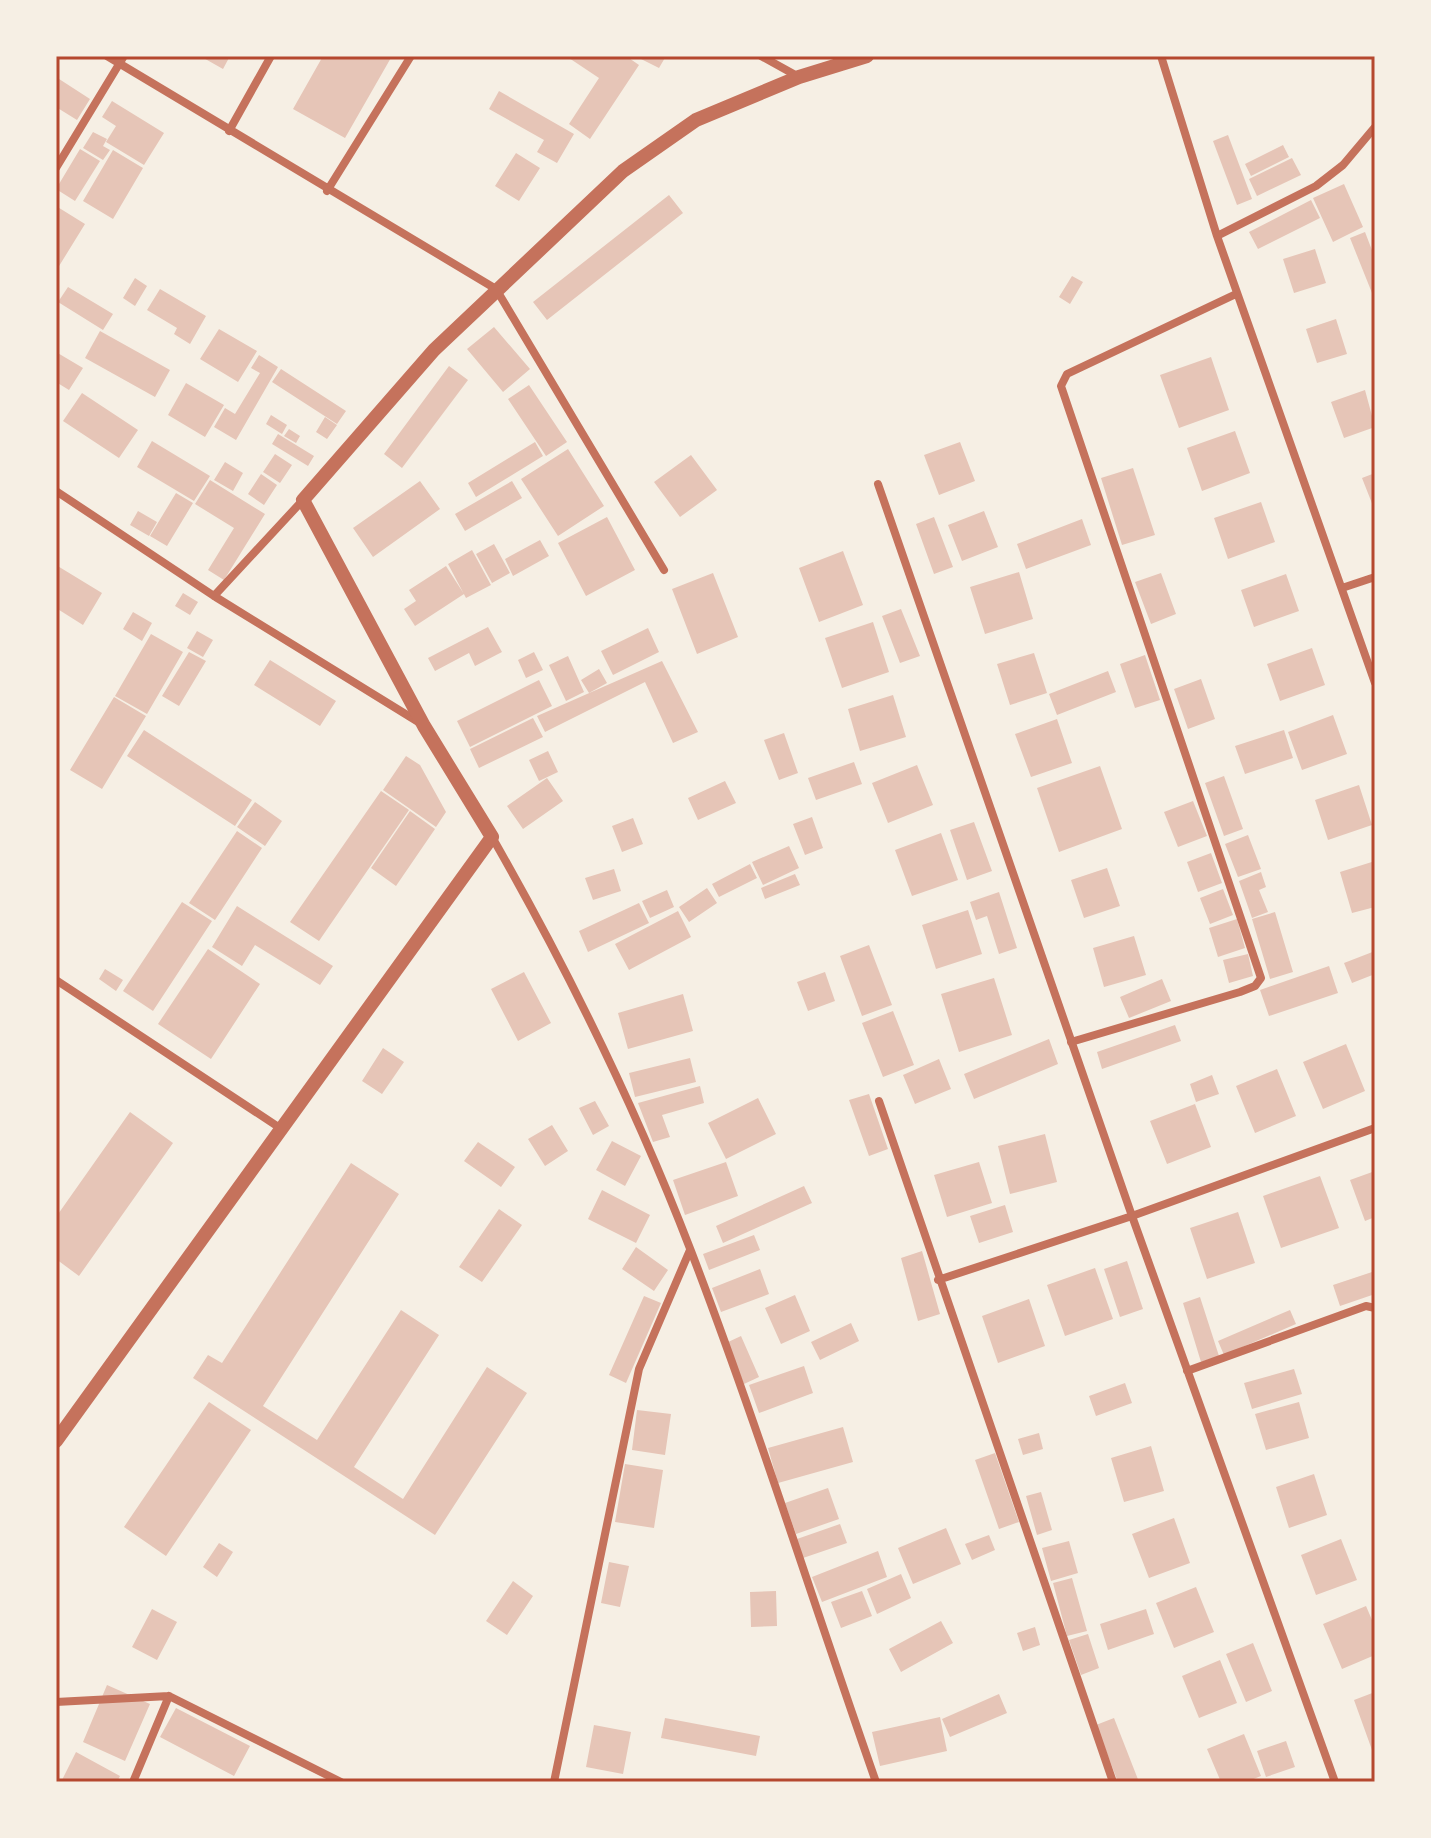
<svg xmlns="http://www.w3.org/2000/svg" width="1431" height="1838" font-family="Georgia,serif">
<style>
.building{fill:#e6c5b7}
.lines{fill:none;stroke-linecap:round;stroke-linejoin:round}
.minor{stroke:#c5725c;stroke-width:8}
.tertiary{stroke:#c5725c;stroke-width:14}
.neatline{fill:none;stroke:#b5482f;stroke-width:3}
</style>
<rect width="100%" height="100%" fill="#f6efe4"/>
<path class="building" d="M200 56H230L223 69Z
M323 56H392L345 138 293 109Z
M566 56H626L639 65 590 139 569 124 599 78Z
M635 56H666L659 68Z
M56 77 90 99 77 120 56 107Z
M499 91 574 134 557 163 537 152 544 140 489 109Z
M112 101 164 133 144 165 106 142 116 126 102 117Z
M93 132 107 139 103 146 110 150 103 160 83 148Z
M1228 135 1252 199 1237 205 1213 141Z
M1283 145 1289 157 1251 176 1245 164Z
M80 149 100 161 75 201 56 189Z
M113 150 143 168 113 219 83 201Z
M516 153 540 168 519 201 495 186Z
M1292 158 1301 175 1257 196 1249 179Z
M1344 184 1363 227 1333 242 1313 198Z
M669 195 683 213 547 320 533 302Z
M1311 200 1320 218 1258 249 1249 232Z
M56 206 85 224 56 271Z
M1365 232 1375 258V292L1372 293 1350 238Z
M1315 249 1326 283 1294 293 1283 259Z
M1072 276 1083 282 1070 304 1059 297Z
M135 278 147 286 135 306 123 298Z
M68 287 113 314 103 330 58 302Z
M160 289 206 316 190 344 174 334 177 328 147 310Z
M1336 319 1347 354 1317 363 1306 329Z
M494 327 530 369 503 392 467 349Z
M219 329 257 351 238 382 200 359Z
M100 331 170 370 155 397 85 358Z
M56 352 83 368 69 390 56 382Z
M259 355 278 367 236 440 214 427 225 408 235 414 260 373 251 368Z
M1211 357 1229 410 1179 428 1160 375Z
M449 366 468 380 402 468 384 454Z
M281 369 346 411 337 424 272 382Z
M186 383 224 405 205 437 168 415Z
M529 385 567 442 546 456 508 399Z
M1365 390 1375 427 1344 438 1331 402Z
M82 393 138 430 119 458 63 421Z
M271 415 287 425 282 434 266 424Z
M325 417 337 425 327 439 316 432Z
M289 429 300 436 296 443 284 436Z
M1235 431 1250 473 1202 491 1187 448Z
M278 434 314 456 308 466 272 444Z
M152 441 210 476 194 501 137 467Z
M535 442 543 456 476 497 468 483Z
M960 442 975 481 939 495 924 455Z
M568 449 604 506 558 536 521 479Z
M275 454 292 465 280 483 263 472Z
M691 455 717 490 680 517 654 482Z
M225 462 243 473 233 491 214 480Z
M1133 468 1155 535 1122 545 1101 478Z
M1375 473V511L1362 478Z
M261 474 277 485 264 505 248 494Z
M210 480 265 514 224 580 208 570 234 528 195 504Z
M420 481 440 509 373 557 353 528Z
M512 481 522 498 465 531 455 514Z
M176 493 193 503 167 546 150 536Z
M1261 502 1275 542 1228 559 1214 518Z
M138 511 157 522 149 536 130 525Z
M984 511 998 547 962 561 948 525Z
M607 517 635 570 586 596 558 543Z
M934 517 953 567 934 574 916 524Z
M1082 519 1091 545 1026 569 1017 544Z
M540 540 549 556 513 576 505 559Z
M494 544 510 573 492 583 476 554Z
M472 550 491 585 466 598 448 564Z
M843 551 863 605 819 622 799 568Z
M56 565 102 593 83 625 56 608Z
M446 566 464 594 415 626 404 609 416 601 409 590Z
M1019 572 1033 619 985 634 970 587Z
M713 573 738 637 697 654 672 589Z
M1161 573 1176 614 1151 624 1135 582Z
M1286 574 1299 611 1254 627 1241 590Z
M183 593 198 602 190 615 175 606Z
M901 609 920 656 900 663 882 616Z
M133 612 152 623 142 641 123 629Z
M873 622 889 672 842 688 825 638Z
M488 627 502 652 475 666 469 653 435 671 428 658Z
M648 628 659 652 613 675 601 651Z
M197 631 213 640 203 657 187 648Z
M151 634 183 652 147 714 115 696Z
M1312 648 1325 685 1280 701 1267 664Z
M189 652 206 661 179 706 162 696Z
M534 652 543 670 526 678 518 660Z
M1034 653 1047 693 1010 705 997 664Z
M1145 655 1160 700 1135 708 1120 664Z
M568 656 584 692 566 701 549 665Z
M270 660 336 701 320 726 254 685Z
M662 661 698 732 673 743 645 682 545 732 537 716Z
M599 669 607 683 589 693 581 680Z
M1108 671 1116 692 1057 715 1049 694Z
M1201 679 1215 719 1188 729 1174 689Z
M539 680 552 706 470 747 457 721Z
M893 695 906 737 860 751 848 709Z
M114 697 146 716 102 789 70 770Z
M1333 715 1347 754 1302 770 1288 732Z
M533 718 543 737 479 768 470 749Z
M1057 719 1072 763 1031 777 1015 734Z
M144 730 252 800 235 826 127 756Z
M1284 730 1293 758 1245 774 1235 746Z
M784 733 798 773 779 780 764 740Z
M548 751 558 772 539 781 529 760Z
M406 756 420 765 446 812 436 827 383 790Z
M854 762 862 784 816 800 808 778Z
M917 765 933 805 888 823 872 783Z
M1100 766 1122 829 1059 852 1037 788Z
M1224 776 1243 829 1224 836 1205 783Z
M547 778 563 801 523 829 507 806Z
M725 781 736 803 698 820 688 798Z
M1359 785 1372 825 1328 840 1315 800Z
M381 791 409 810 319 941 290 922Z
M1193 801 1207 836 1178 847 1164 812Z
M255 802 282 821 265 846 237 827Z
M410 811 435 829 396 886 371 868Z
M812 817 823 848 805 855 793 824Z
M633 818 643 844 622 852 612 826Z
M974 822 992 871 967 880 950 830Z
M237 831 262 848 215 920 189 903Z
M941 833 958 880 912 896 895 850Z
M1248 835 1261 869 1238 877 1225 844Z
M789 846 799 868 763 885 752 862Z
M1211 853 1222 883 1198 892 1187 862Z
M1375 861V907L1352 913 1340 872Z
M750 864 757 878 719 897 712 884Z
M1107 868 1120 906 1084 918 1071 880Z
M614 869 621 891 593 900 585 878Z
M1261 872 1266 887 1259 890 1268 912 1252 918 1239 881Z
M795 874 800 885 765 899 761 888Z
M707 888 717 903 689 922 679 907Z
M1223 889 1233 915 1210 924 1200 898Z
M667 890 674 907 650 918 642 901Z
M999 892 1017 948 999 954 987 916 976 920 970 902Z
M182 902 212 921 153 1011 123 991Z
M639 903 649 923 588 952 579 931Z
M237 906 333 966 320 985 255 945 242 966 212 947Z
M968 910 982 954 936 969 922 925Z
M678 911 691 937 629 970 615 944Z
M1275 912 1293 972 1270 979 1252 919Z
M1237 919 1245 948 1218 957 1209 928Z
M1134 936 1146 975 1104 987 1093 948Z
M869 945 892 1005 862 1016 840 956Z
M208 949 260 984 211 1059 158 1024Z
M1375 951V974L1352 983 1344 963Z
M1248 954 1253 976 1229 983 1223 960Z
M1329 966 1338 993 1269 1016 1260 990Z
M105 969 123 980 116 991 99 979Z
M524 972 551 1023 518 1041 491 989Z
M825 972 835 1001 808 1011 797 982Z
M994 978 1012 1035 959 1052 941 994Z
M1162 979 1171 1001 1129 1018 1120 997Z
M683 994 693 1031 628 1049 618 1013Z
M893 1011 914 1065 883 1077 862 1023Z
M1175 1025 1181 1041 1102 1069 1097 1052Z
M1049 1039 1058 1064 974 1099 964 1074Z
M1346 1044 1365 1091 1323 1109 1303 1062Z
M383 1048 404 1062 382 1094 362 1081Z
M690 1058 696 1082 635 1097 629 1073Z
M939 1059 951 1089 915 1104 903 1075Z
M1277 1069 1296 1116 1255 1133 1236 1086Z
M1212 1075 1219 1094 1196 1102 1190 1084Z
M700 1086 704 1103 662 1115 670 1137 653 1142 638 1103Z
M869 1094 888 1149 869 1156 849 1100Z
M758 1098 776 1134 726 1159 708 1123Z
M595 1101 609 1126 593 1135 579 1108Z
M1195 1104 1211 1147 1167 1164 1150 1121Z
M130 1112 173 1143 79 1276 56 1259V1217Z
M552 1125 568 1151 545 1166 528 1139Z
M1045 1134 1057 1182 1010 1194 998 1146Z
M612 1141 641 1156 625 1186 596 1170Z
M478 1142 515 1167 501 1187 464 1161Z
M726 1162 738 1196 685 1215 673 1180Z
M979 1162 992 1203 947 1217 934 1175Z
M351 1163 399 1194 263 1406 317 1440 401 1310 439 1335 354 1467 403 1499 487 1367 527 1393 435 1535 193 1378 208 1355 222 1363Z
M1375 1171V1217L1365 1221 1350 1180Z
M1320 1176 1339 1228 1281 1248 1263 1196Z
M804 1186 812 1203 723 1243 716 1226Z
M602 1190 650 1215 636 1243 588 1219Z
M1005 1205 1013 1232 979 1243 970 1216Z
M499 1209 522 1225 482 1282 459 1267Z
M1238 1212 1255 1263 1207 1279 1190 1228Z
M754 1235 760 1250 709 1270 703 1254Z
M636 1247 668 1270 654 1291 622 1269Z
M922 1251 940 1314 918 1321 901 1258Z
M1127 1261 1143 1309 1120 1317 1104 1269Z
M1095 1268 1113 1319 1065 1336 1047 1285Z
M760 1269 769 1294 721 1312 712 1288Z
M1375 1271V1294L1340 1306 1333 1285Z
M795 1295 810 1331 781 1344 765 1308Z
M644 1296 661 1303 626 1383 609 1375Z
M1200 1297 1219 1356 1201 1362 1183 1303Z
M1029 1299 1045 1346 998 1363 982 1316Z
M1290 1310 1296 1324 1224 1355 1218 1341Z
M851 1323 859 1341 820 1360 811 1342Z
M741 1336 759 1377 744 1384 726 1343Z
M804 1366 813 1393 759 1413 749 1385Z
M1294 1369 1302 1394 1252 1409 1244 1383Z
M1125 1383 1132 1403 1096 1416 1089 1396Z
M209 1402 251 1430 166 1556 124 1527Z
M1299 1402 1309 1438 1266 1450 1255 1414Z
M637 1410 671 1414 665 1455 632 1450Z
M843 1427 853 1462 778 1483 768 1448Z
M1039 1433 1043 1449 1023 1455 1018 1439Z
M1151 1446 1164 1491 1124 1502 1111 1458Z
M995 1453 1019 1522 999 1529 975 1460Z
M625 1464 663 1470 654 1528 615 1522Z
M1314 1474 1327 1515 1289 1528 1276 1487Z
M828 1488 839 1519 796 1534 785 1503Z
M1041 1492 1052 1530 1037 1535 1026 1496Z
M1174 1518 1190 1563 1149 1578 1132 1534Z
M840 1524 847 1543 803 1558 797 1539Z
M946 1528 961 1564 913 1584 898 1548Z
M989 1535 995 1550 972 1560 965 1544Z
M1341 1539 1357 1580 1316 1595 1301 1555Z
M1069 1541 1078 1573 1051 1581 1042 1548Z
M219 1543 233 1552 217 1577 203 1567Z
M878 1551 887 1577 822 1602 812 1577Z
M609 1562 629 1566 620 1607 601 1603Z
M901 1574 911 1598 877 1614 867 1589Z
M1072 1578 1087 1631 1067 1636 1053 1583Z
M513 1581 533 1596 507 1635 486 1621Z
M1196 1587 1214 1632 1174 1648 1156 1603Z
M776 1591 777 1626 751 1627 750 1592Z
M862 1591 872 1616 841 1628 831 1602Z
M1366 1606 1375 1627V1655L1342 1669 1323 1624Z
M152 1609 177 1622 157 1660 132 1647Z
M1146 1609 1154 1634 1108 1650 1100 1624Z
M941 1621 953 1643 901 1672 889 1649Z
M1035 1627 1040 1645 1023 1651 1017 1633Z
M1088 1634 1099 1668 1081 1675 1069 1640Z
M1253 1643 1272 1691 1246 1702 1226 1654Z
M1220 1660 1237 1703 1199 1718 1182 1676Z
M107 1685 150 1704 125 1761 83 1742Z
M1375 1692V1749L1372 1750 1354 1700Z
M999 1694 1007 1713 950 1737 942 1719Z
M176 1708 250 1746 234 1776 160 1737Z
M940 1717 947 1751 880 1766 872 1732Z
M665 1718 760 1736 756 1756 661 1738Z
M1114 1718 1139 1782H1118L1096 1725Z
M594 1725 631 1732 623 1774 586 1767Z
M1244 1734 1261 1776 1246 1782H1221L1207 1749Z
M1286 1741 1295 1767 1266 1777 1257 1751Z
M76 1752 120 1776 117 1782H61Z"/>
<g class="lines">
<path class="minor" d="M107 56 496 289 664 570
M761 56 799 77
M1161 56 1217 236 1375 683
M229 131 271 56
M56 168 124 56
M327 191 411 56
M1217 236 1316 186 1343 165 1375 127
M878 484 1132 1216 1335 1782
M56 491 214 596 420 723
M1342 588 1375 577
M214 596 303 500
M492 837C568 970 636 1108 691 1251 758 1426 814 1605 876 1782
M56 980 280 1128
M1071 1042 1240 992 1255 986 1261 978 1061 386 1067 374 1236 294
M879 1101 1113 1782
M938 1280 1132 1216 1375 1128
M1187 1371 1366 1306 1375 1308
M169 1696 341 1782
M56 1702 169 1696 133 1782
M554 1782 639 1369 690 1250"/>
<path class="tertiary" d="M56 1441 492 837 424 726 303 500 434 350 623 171 696 120 799 77 867 56"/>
</g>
<rect width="1431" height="1838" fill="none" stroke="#f6efe4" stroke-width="116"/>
<rect x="58" y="58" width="1315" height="1722" class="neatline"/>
</svg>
